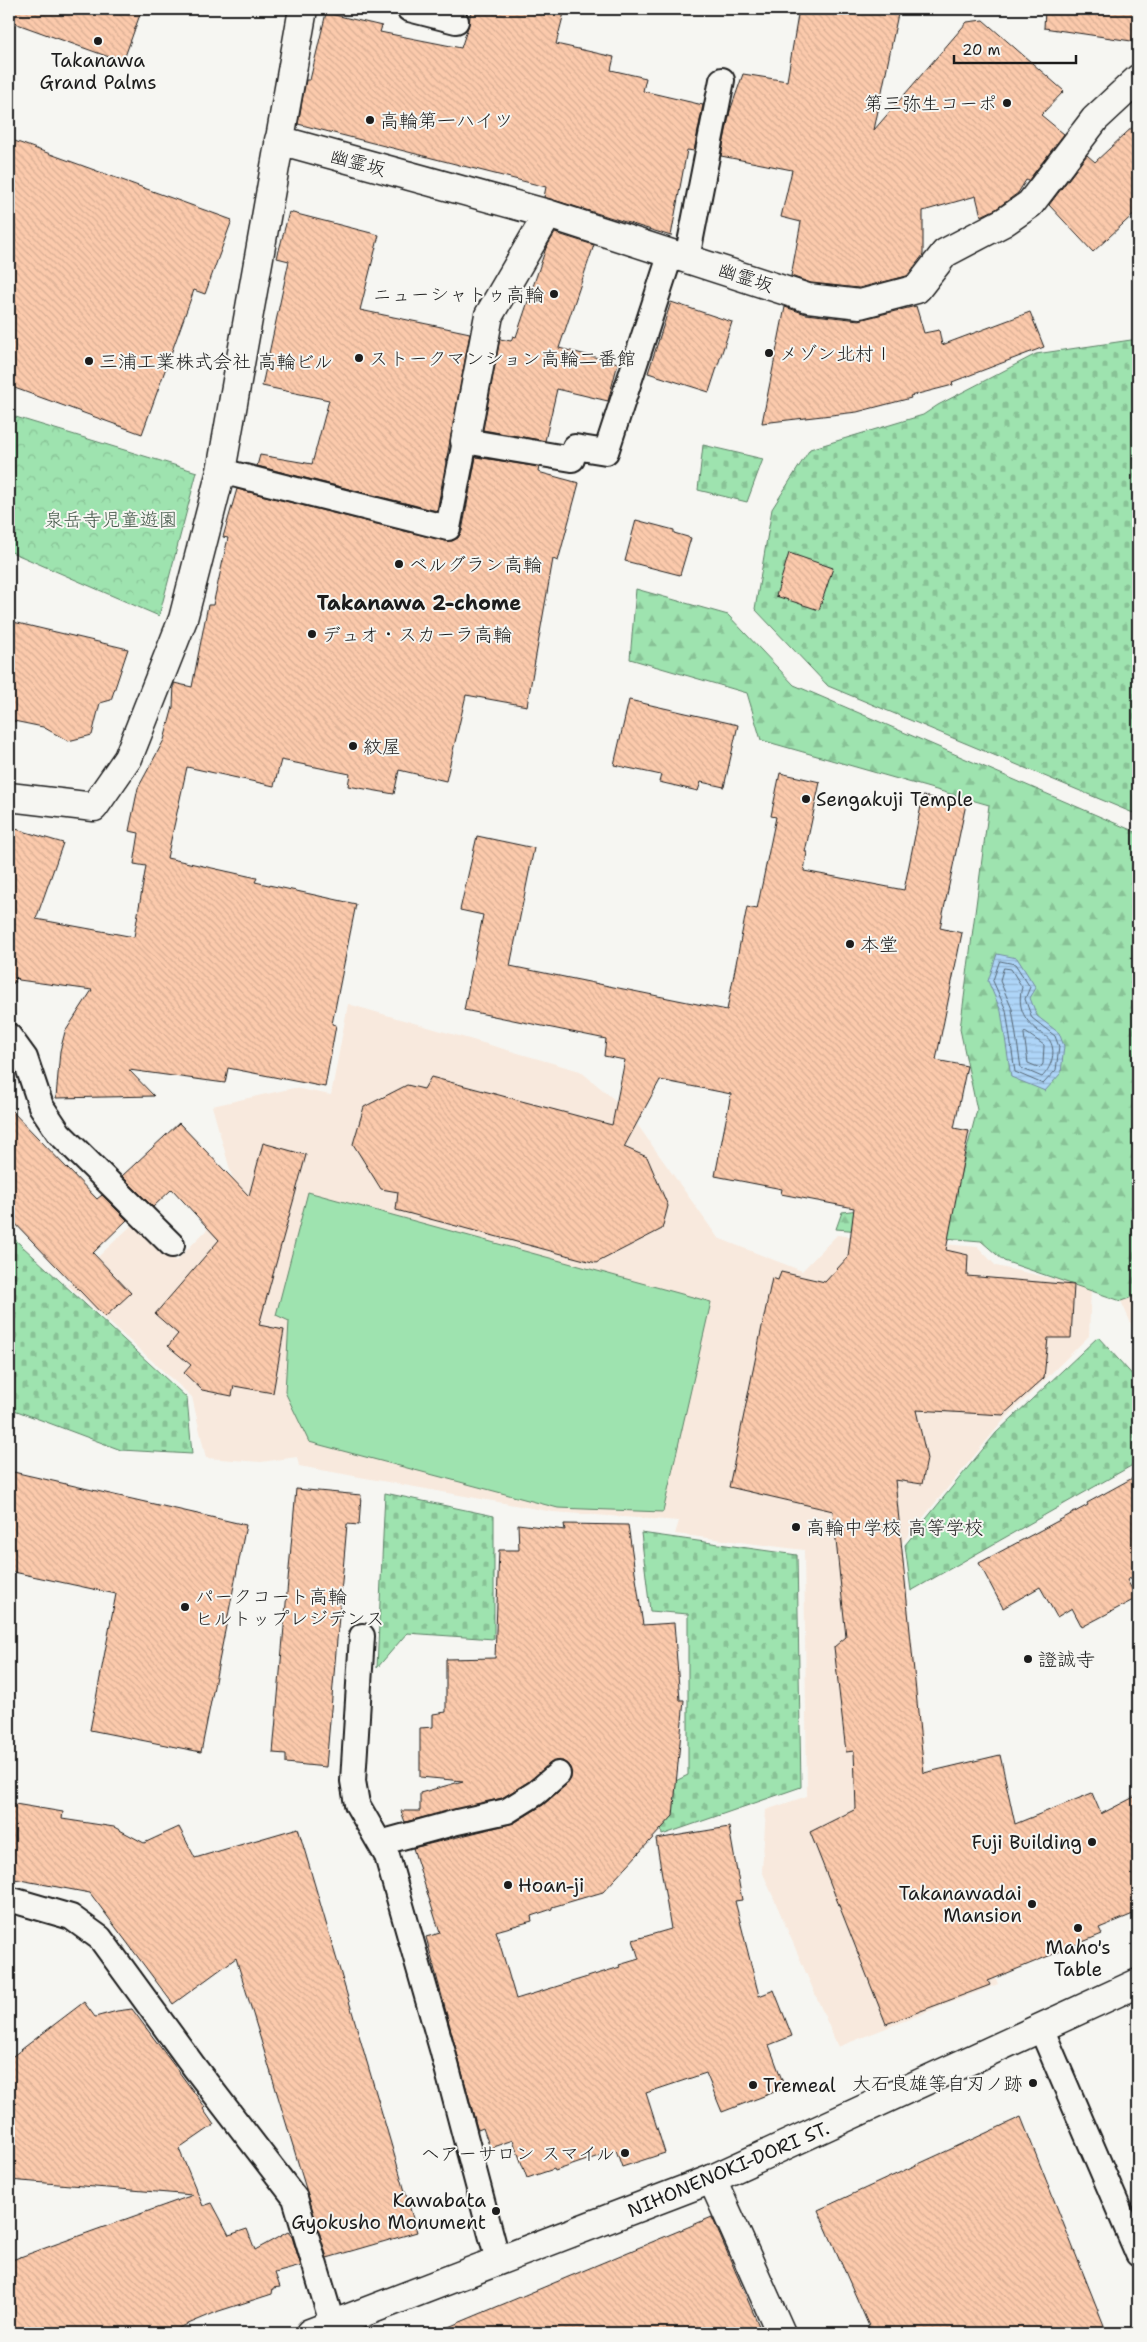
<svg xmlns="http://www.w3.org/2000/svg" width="1147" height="2342" font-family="'Shantell Sans','Klee One',sans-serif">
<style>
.built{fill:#f8e9dd}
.forest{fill:url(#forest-firs);stroke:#5d8066}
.cemetery{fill:url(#cemetery-stones);stroke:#5d8066}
.park{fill:url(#park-crowns);stroke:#5d8066}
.pitch{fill:#9ee3af;stroke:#5d8066}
.water{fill:url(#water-rules);stroke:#748ba0}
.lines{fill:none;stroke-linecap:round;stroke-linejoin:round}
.shore{stroke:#566674;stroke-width:1}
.building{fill:url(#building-back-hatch);stroke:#1c1c1c}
.lane-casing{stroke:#1c1c1c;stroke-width:28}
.street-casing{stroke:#1c1c1c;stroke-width:31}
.secondary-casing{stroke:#1c1c1c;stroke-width:31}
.lane{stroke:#f6f6f2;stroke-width:24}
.street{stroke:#f6f6f2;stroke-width:28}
.secondary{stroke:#f6f6f2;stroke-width:28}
.poi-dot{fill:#1c1c1c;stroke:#f6f6f2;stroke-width:2}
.labels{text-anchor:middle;stroke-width:4;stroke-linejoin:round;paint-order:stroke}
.poi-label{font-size:19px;fill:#1c1c1c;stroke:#f6f6f2;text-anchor:start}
.street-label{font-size:19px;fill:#1c1c1c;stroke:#f6f6f2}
.park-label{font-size:19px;fill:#435848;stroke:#f6f6f2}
.neighbourhood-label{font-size:20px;font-weight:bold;fill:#1c1c1c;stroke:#f6f6f2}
</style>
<defs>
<pattern id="forest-firs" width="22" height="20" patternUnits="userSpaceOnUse" patternTransform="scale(1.25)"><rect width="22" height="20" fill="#9ee3af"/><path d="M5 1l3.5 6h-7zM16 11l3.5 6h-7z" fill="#88c296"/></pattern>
<pattern id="cemetery-stones" width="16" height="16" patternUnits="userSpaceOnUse" patternTransform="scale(1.25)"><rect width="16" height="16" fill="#9ee3af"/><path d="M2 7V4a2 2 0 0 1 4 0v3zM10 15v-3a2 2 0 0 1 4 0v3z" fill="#88c296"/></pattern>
<pattern id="park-crowns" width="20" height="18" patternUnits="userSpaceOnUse" patternTransform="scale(1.25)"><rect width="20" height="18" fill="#9ee3af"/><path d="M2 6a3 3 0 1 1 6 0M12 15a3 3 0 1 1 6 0" fill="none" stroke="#88c296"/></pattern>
<pattern id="water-rules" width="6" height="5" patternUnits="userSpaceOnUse" patternTransform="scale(1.25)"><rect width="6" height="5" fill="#aed5f8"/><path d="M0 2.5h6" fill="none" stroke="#95b6d4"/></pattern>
<pattern id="building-back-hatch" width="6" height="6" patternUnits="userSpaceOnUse" patternTransform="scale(1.25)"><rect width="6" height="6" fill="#fccaac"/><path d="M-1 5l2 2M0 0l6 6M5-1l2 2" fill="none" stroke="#d7ad93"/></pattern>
</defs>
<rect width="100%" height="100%" fill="#f6f6f2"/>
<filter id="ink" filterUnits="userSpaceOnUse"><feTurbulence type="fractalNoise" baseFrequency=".02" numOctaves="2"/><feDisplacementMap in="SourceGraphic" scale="10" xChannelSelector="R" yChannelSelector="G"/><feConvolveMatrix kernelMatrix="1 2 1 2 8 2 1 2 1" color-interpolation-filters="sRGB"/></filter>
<g filter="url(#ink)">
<path class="built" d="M348 1004 580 1071 627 1110 718 1238 802 1271 837 1235 978 1247 996 1266 1091 1287 1089 1336 1003 1421 902 1543 930 1810 998 1984 838 2047 762 1871 766 1810 807 1796 804 1550 675 1534 679 1521 553 1512 299 1466 297 1457 261 1462 206 1458 192 1397 68 1285 133 1224 176 1261 238 1198 212 1106 294 1088 331 1095Z
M1138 1295V1339L1121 1301Z"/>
<path class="forest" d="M636 589 728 615 794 685 1138 833V1295L1121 1301 1004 1261 981 1241 836 1229 842 1212 954 1199 977 1110 960 1029 989 805 761 740 747 693 630 659Z"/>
<path class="cemetery" d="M1138 339V815L828 686 755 609 772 509 810 449 923 415 938 405 1036 354Z
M703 445 763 459 747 502 698 490Z
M9 1234 187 1398 192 1454 121 1450 9 1408Z
M1098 1337 1138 1381V1462L911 1591 905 1545 996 1433Z
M385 1493 494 1516V1639L407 1633 377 1668Z
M641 1533 797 1555 801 1787 662 1835 655 1791 688 1775V1614L650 1611Z"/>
<path class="park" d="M9 415 197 472 159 616 9 551Z"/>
<path class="pitch" d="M308 1192 711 1302 663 1512 558 1508 309 1442 285 1392 289 1321 276 1315Z"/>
<path class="water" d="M997 954 1017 958 1036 988 1030 998 1037 1016 1059 1033 1064 1046 1061 1073 1045 1091 1011 1077 1001 1011 988 981Z"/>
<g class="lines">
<path class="shore" d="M1000 961 1015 964 1030 987 1025 999 1032 1018 1055 1036 1059 1047 1056 1070 1043 1084 1015 1072 1006 1010 993 981Z
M1004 968 1011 969 1022 987C1017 1006 1023 1019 1038 1031 1042 1034 1048 1037 1050 1041 1057 1053 1050 1069 1042 1077L1021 1068 1012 1009 1000 981Z
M1025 1032 1044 1045 1043 1064 1040 1068 1028 1063 1024 1034Z"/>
</g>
<path class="building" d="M9 9H142L123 62 9 21Z
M471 9H565L556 44 614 57 611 70 646 78 643 91 703 105 694 151 687 150 671 236 544 197 546 187 298 124 306 80H310L326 13 382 26 380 32 461 48 469 24Z
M799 9H899L874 130 967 22 983 20 1064 91 1041 115 1064 134 1028 181 1026 180 1018 193 996 209 981 216 976 196 923 211V255L907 276 859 288 811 283 791 276 801 222 781 217 792 170 721 156 730 111 743 74 787 81Z
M1045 9H1138V42L1044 28Z
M1138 122V210L1093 252 1049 205 1087 155 1095 162Z
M9 139 232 220 205 294 194 290 142 434 9 386Z
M289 212 379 235 360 310 470 333 437 511 257 466 260 455 312 464 329 400 262 386 289 261 277 258Z
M555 233 594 245 559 348 618 363 608 401 557 389 545 441 483 430 500 339 511 341 513 336 516 337 546 248Z
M671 302 732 322 709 392 648 373Z
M916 306 924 333 939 330 942 345 1030 312 1044 347 952 382 953 385 910 396 911 398 857 412 762 423 785 307 806 314 859 320Z
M476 457 539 467 538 472 579 483 558 561 553 559 527 706 466 695 446 781 399 770 394 794 348 786 350 774 281 760 274 786 187 767 167 858 257 878 255 882 356 904 332 1024 336 1025 325 1087 228 1068 225 1083 129 1070 154 1096 56 1098 60 1051 65 1032 92 990 19 980 16 977 14 983H9V827L63 843 36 919 134 937 146 866 134 864 139 833 129 831 138 788 164 740 173 707 174 683 192 687 208 605H213L228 538 223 537 237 489 445 541H452L458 538 462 531Z
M636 520 674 530V533L691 538 680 575 625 561Z
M789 553 833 568 819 610 776 596Z
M9 621 128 649 111 700 100 703 92 735 68 741 43 727 9 720Z
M629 700 738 725 724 787 701 782 698 791 659 782 661 775 614 765Z
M780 773 820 782 805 852H807L804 871 904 890 923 796 966 804 940 928 962 933 936 1060 967 1066 954 1128 969 1131 946 1250 968 1255 967 1276 1074 1285 1071 1338H1048L1044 1378 1003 1415 916 1410 927 1459 922 1484 895 1480 924 1773 1000 1755 1015 1824 1092 1793 1101 1814 1138 1795V1912L1099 1928 1102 1934 988 1981 990 1985 886 2024 810 1832 856 1809 854 1751 846 1752 834 1647 846 1637 833 1511 729 1487 772 1278 778 1280 781 1272 825 1282 848 1257 854 1208 781 1194 782 1189 715 1176 731 1094 660 1080 624 1147 647 1157 668 1206 662 1229 596 1263 396 1210 398 1192 381 1189 353 1144 364 1107 407 1085 424 1089 431 1077 612 1125 625 1060 604 1056 606 1039 464 1010 483 915 460 910 477 836 534 848 510 966 727 1010 747 907 757 909 776 817 771 816Z
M9 1108 97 1199 102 1195 127 1220 93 1253 131 1293 105 1317 9 1217Z
M179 1123 249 1196 263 1143 306 1155 259 1325 284 1330 273 1393 234 1386 232 1396 202 1390 184 1373 191 1365 168 1346 178 1334 155 1314 219 1240 172 1189 153 1207 122 1176Z
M9 1471 246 1525 201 1752 90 1730 116 1594 9 1571Z
M1138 1475V1574L1127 1580 1137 1598 1082 1627 1072 1608 1057 1617 1040 1587 1003 1608 979 1563 1088 1505 1087 1503Z
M296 1489 361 1495 359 1525 347 1524 326 1767 286 1763V1754L273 1753Z
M518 1524 565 1530 564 1524 628 1525 643 1625 674 1623 680 1700H684L673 1816 603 1892 552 1907V1909L531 1916 532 1921 496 1931 516 1999 620 1967 619 1965 639 1959 633 1940 671 1929 656 1839 729 1827 742 1900 735 1901 759 1996 774 1990 792 2036 769 2045 785 2088 722 2112 706 2073 646 2093 665 2153 622 2167 616 2150 555 2171 554 2169 527 2178 513 2140 490 2148 483 2128 478 2130 477 2128 426 1937 440 1933 413 1848 514 1823 543 1805 567 1784 571 1778V1771L563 1761H555L528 1782 502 1798 405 1822 401 1811H420V1793L463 1781 420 1777V1728L433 1727V1714L446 1712V1659L495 1658 499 1550H519Z
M9 1803 63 1812 62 1819 114 1827 144 1843 179 1827 195 1858 298 1828 417 2232 327 2258 236 1958 173 2004 90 1893 9 1878Z
M84 2002 95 2017 117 2011 132 2009 205 2107 203 2109 214 2125 179 2149 203 2206 212 2203 229 2235 247 2229 255 2250 288 2232 292 2237 301 2266 275 2273 280 2287 273 2288 272 2294 219 2311 167 2333H15L9 2317V2261L193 2195 9 2180V2059Z
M1021 2117 1107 2333H872L818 2210Z
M712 2217 762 2333H434Z"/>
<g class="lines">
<g class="lane-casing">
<path id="lane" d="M409 9 456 21
M687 258 722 80
M221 471 448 528 465 441 572 459 575 447 606 452 671 253
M9 1036 25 1058 41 1106 59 1133 172 1245
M362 1636 353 1781 357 1804 387 1856 442 2049 498 2261
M380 1843 457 1822 507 1811 536 1793 558 1774
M9 1899 71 1917 100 1938 195 2068 295 2198 332 2323
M1041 2028 1138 2254"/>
</g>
<g class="street-casing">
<path id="street" d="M279 140 548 214 808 298 860 304 917 289 945 253 1004 222 1030 204 1095 119 1138 79
M465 441 489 315 548 214
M9 797 94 807 128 758 183 619 221 471 303 9
M712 2179 781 2333"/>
</g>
<g class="secondary-casing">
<path id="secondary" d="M310 2333 712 2179 1138 1983"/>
</g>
<use href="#lane" class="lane"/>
<use href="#street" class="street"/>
<use href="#secondary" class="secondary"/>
</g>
</g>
<g class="poi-dot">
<circle cx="98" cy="41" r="5"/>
<circle cx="1007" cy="103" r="5"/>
<circle cx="370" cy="120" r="5"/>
<circle cx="554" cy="294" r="5"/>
<circle cx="769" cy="353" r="5"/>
<circle cx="359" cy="358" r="5"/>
<circle cx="89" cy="361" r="5"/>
<circle cx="399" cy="564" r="5"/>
<circle cx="312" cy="634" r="5"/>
<circle cx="353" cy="746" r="5"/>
<circle cx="806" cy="799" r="5"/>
<circle cx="850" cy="944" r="5"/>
<circle cx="796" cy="1527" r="5"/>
<circle cx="185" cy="1607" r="5"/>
<circle cx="1028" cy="1659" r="5"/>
<circle cx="1092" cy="1842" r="5"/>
<circle cx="508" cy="1885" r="5"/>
<circle cx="1032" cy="1904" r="5"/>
<circle cx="1078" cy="1928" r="5"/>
<circle cx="1033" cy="2083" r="5"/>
<circle cx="753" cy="2085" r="5"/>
<circle cx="625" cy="2153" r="5"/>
<circle cx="496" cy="2211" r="5"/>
</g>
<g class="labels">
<g class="poi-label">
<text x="98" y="67" text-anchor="middle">Takanawa<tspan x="98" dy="22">Grand Palms</tspan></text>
<text x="997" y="110" text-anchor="end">第三弥生コーポ</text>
<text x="380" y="127">高輪第一ハイツ</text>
<text x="544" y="301" text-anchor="end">ニューシャトゥ高輪</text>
<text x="779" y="360">メゾン北村Ⅰ</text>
<text x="369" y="365">ストークマンション高輪二番館</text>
<text x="99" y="368">三浦工業株式会社 高輪ビル</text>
<text x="409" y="571">ベルグラン高輪</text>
<text x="322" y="641">デュオ・スカーラ高輪</text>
<text x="363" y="753">紋屋</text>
<text x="816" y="806">Sengakuji Temple</text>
<text x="860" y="951">本堂</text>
<text x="806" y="1534">高輪中学校 高等学校</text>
<text x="195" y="1603">パークコート高輪<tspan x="195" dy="22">ヒルトップレジデンス</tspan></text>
<text x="1038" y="1666">證誠寺</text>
<text x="1082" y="1849" text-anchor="end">Fuji Building</text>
<text x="518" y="1892">Hoan-ji</text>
<text x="1022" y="1900" text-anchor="end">Takanawadai<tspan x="1022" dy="22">Mansion</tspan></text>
<text x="1078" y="1954" text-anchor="middle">Maho's<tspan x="1078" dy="22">Table</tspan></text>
<text x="1023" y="2090" text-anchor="end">大石良雄等自刃ノ跡</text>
<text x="763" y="2092">Tremeal</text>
<text x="615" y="2160" text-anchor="end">ヘアーサロン スマイル</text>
<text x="486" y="2207" text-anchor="end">Kawabata<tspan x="486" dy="22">Gyokusho Monument</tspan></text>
</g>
<g class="street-label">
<text transform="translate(358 162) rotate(15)" y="7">幽霊坂</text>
<text transform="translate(746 277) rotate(18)" y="7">幽霊坂</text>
<text transform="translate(728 2169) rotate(-23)" y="7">NIHONENOKI-DORI ST.</text>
</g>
<g class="park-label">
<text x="111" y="526">泉岳寺児童遊園</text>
</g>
<g class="neighbourhood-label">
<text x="419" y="610">Takanawa 2-chome</text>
</g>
</g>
<rect width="1147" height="2342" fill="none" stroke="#f6f6f2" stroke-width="30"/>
<rect x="15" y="15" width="1117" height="2312" fill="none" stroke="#1c1c1c" stroke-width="2" filter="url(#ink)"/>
<path d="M954 55v8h122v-8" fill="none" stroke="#1c1c1c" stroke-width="2.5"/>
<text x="962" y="55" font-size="15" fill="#1c1c1c" stroke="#f6f6f2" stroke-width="4" paint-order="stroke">20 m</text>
</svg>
